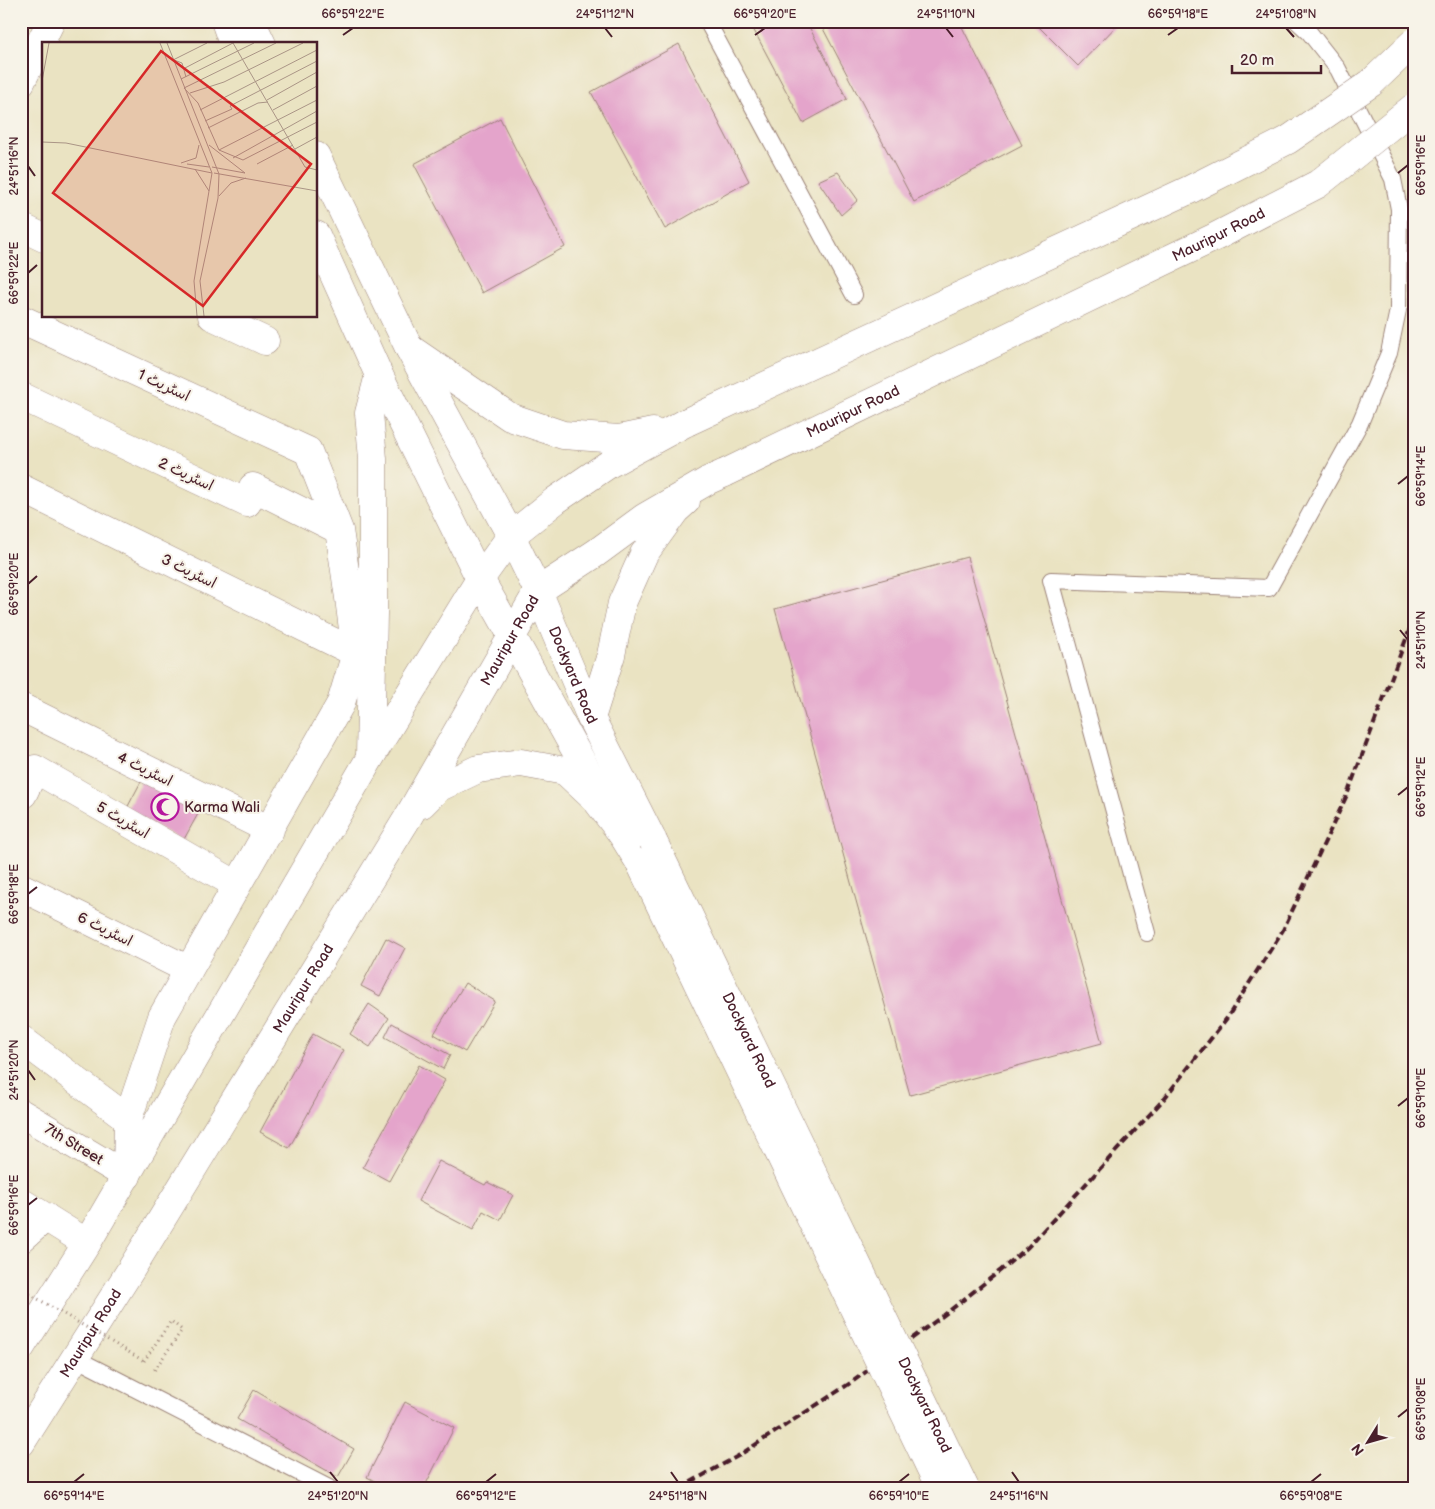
<svg xmlns="http://www.w3.org/2000/svg" width="1435" height="1509" font-family="'Balsamiq Sans','Playpen Sans Arabic',sans-serif">
<style>
.building{fill:#e4a4cb}
.lines{fill:none;stroke-linecap:round;stroke-linejoin:round}
.lane-casing{stroke:#9a8176;stroke-width:18}
.street-casing{stroke:#9a8176;stroke-width:29}
.secondary-casing{stroke:#9a8176;stroke-width:29}
.primary-casing{stroke:#9a8176;stroke-width:29}
.highway-casing{stroke:#9a8176;stroke-width:29}
.path{stroke:#9a8176;stroke-width:3;stroke-dasharray:1 4;stroke-linecap:butt}
.lane{stroke:#fff;stroke-width:16}
.street{stroke:#fff;stroke-width:28}
.secondary{stroke:#fff;stroke-width:28}
.primary{stroke:#fff;stroke-width:28}
.highway{stroke:#fff;stroke-width:28}
.rail{stroke:#4a1f2b;stroke-width:4;stroke-dasharray:8 4;stroke-linecap:butt}
.secondary-bridge-casing{stroke:#9a8176;stroke-width:29;stroke-linecap:butt}
.highway-bridge-casing{stroke:#9a8176;stroke-width:29;stroke-linecap:butt}
.path-bridge{stroke:#9a8176;stroke-width:3;stroke-dasharray:1 4;stroke-linecap:butt}
.secondary-bridge{stroke:#fff;stroke-width:28}
.highway-bridge{stroke:#fff;stroke-width:28}
.ticks{fill:none;stroke:#4a1f2b;stroke-width:2}
.labels{text-anchor:middle;stroke-width:4;stroke-linejoin:round;paint-order:stroke}
.street-label{font-size:15px;fill:#4a1f2b;stroke:#f7f3e8}
.poi-label{font-size:15px;fill:#4a1f2b;stroke:#f7f3e8;text-anchor:start}
.inset-road{fill:none;stroke:#aa9586;stroke-width:1}
.view{fill:#d62828;fill-opacity:0.15;stroke:#d62828;stroke-width:2.5}
.inset-edge{fill:none;stroke:#4a1f2b;stroke-width:2.5}
.neatline{fill:none;stroke:#4a1f2b;stroke-width:2}
.ticks-label{font-size:12px;text-anchor:middle;fill:#4a1f2b}
</style>
<rect width="100%" height="100%" fill="#f7f3e8"/>
<filter id="ink" filterUnits="userSpaceOnUse"><feTurbulence type="fractalNoise" baseFrequency=".02" numOctaves="2"/><feDisplacementMap in="SourceGraphic" scale="10" xChannelSelector="R" yChannelSelector="G"/><feConvolveMatrix kernelMatrix="1 2 1 2 8 2 1 2 1" color-interpolation-filters="sRGB"/></filter>
<filter id="wash" filterUnits="userSpaceOnUse"><feTurbulence type="fractalNoise" baseFrequency=".0096" numOctaves="4" result="noise"/><feDisplacementMap in="SourceGraphic" scale="20" xChannelSelector="R" yChannelSelector="G"/><feGaussianBlur stdDeviation="1.12" result="paint"/><feColorMatrix in="noise" values="0 0 0 0 0 0 0 0 0 0 0 0 0 0 0 0 0 1.4 0 .05"/><feComposite in="paint" operator="in"/></filter>
<g filter="url(#wash)">
<rect width="100%" height="100%" fill="#eae3c2"/>
<g id="blocks">
<path class="building" d="M749 21H806L847 99 803 123Z
M819 21H959L1022 145 914 202Z
M1033 21H1121L1078 66Z
M679 44 749 181 665 229 591 92Z
M500 118 565 247 482 293 414 164Z
M838 172 858 200 841 215 818 181Z
M967 557 1102 1043 910 1095 775 609Z
M145 774 204 803 183 841 126 810Z
M386 938 405 948 380 996 361 986Z
M465 983 495 1001 465 1052 434 1034Z
M369 1004 389 1018 370 1047 350 1034Z
M392 1023 450 1055 443 1069 385 1037Z
M313 1034 343 1050 289 1148 260 1132Z
M419 1065 445 1080 389 1181 363 1167Z
M439 1161 485 1185 487 1182 513 1195 500 1220 483 1211 473 1230 418 1201Z
M254 1390 354 1449 338 1477 237 1419Z
M405 1402 454 1428 424 1488H388L367 1477Z"/>
</g>
</g>
<g filter="url(#ink)">
<use href="#blocks" fill-opacity="0" stroke="#9a8176" stroke-width="1"/>
<g class="lines">
<g class="lane-casing">
<path id="lane" d="M707 21 854 295
M1147 933 1051 580 1269 588 1360 423 1389 353 1398 310 1399 209 1393 179 1338 69 1309 32 1297 21
M75 1358 329 1488"/>
</g>
<g class="street-casing">
<path id="street" d="M21 82 51 21
M21 227 44 238
M212 316 265 341
M21 319 308 451 339 530 349 598 356 653 341 703 162 1017 128 1119 127 1176 21 1113
M21 396 247 503 253 487 339 530
M21 488 356 653
M21 707 270 830
M21 793 23 794 35 769 237 885
M21 887 189 970
M21 1039 128 1119
M21 1202 87 1243
M21 1239 46 1217"/>
</g>
<g class="secondary-casing">
<g id="secondary">
<path id="s1" d="M538 591 591 718 653 841"/>
<path d="M512 636 622 834 640 863"/>
</g>
</g>
<g class="primary-casing">
<path id="primary" d="M225 21 233 44
M251 21 262 44
M316 156 409 348 511 536 538 591
M316 235 379 375 480 579 512 636"/>
</g>
<g class="highway-casing">
<g id="highway">
<path d="M409 348 510 417 563 435 619 439 653 432"/>
<path d="M591 718 611 655 622 603 644 554 675 511 686 501"/>
<path d="M370 757 373 613V459L369 413 379 375"/>
<path d="M422 804 438 788 478 769 521 763 565 771 597 801 622 834"/>
<path d="M21 1347 87 1243 370 758 480 579 511 536 556 500 609 464 687 422"/>
<path id="s2" d="M21 1443 130 1271 407 819 538 591 596 553 645 517 709 480 725 473"/>
</g>
</g>
<path class="path" d="M144 1361 171 1321 182 1330 153 1372"/>
<use href="#lane" class="lane"/>
<use href="#street" class="street"/>
<use href="#secondary" class="secondary"/>
<use href="#primary" class="primary"/>
<use href="#highway" class="highway"/>
<path class="rail" d="M680 1488 738 1456 852 1382 944 1315 1001 1270 1028 1247 1163 1100 1227 1018 1283 930 1347 795 1414 618"/>
<g class="secondary-bridge-casing">
<g id="secondary-bridge">
<path id="s3" d="M653 841 965 1488"/>
<path d="M640 863 940 1488"/>
</g>
</g>
<g class="highway-bridge-casing">
<g id="highway-bridge">
<path d="M687 422 1189 190 1288 140 1371 83 1414 42"/>
<path id="s4" d="M725 473 1215 237 1318 184 1414 107"/>
</g>
</g>
<path class="path-bridge" d="M21 1289 144 1361"/>
<use href="#secondary-bridge" class="secondary-bridge"/>
<use href="#highway-bridge" class="highway-bridge"/>
</g>
</g>
<path class="ticks" d="M605 28 612 37M946 28 953 37M1286 28 1294 37M343 35 353 28M755 35 765 28M1168 35 1178 28M28 166 35 176M1398 173 1408 165M28 273 37 265M1398 484 1408 476M28 584 37 576M1400 630 1408 640M1398 795 1408 787M28 894 37 887M28 1070 35 1080M1398 1106 1408 1098M28 1205 37 1198M1398 1417 1408 1409M330 1472 338 1482M671 1472 678 1482M1012 1472 1019 1482M74 1482 84 1474M486 1482 496 1474M899 1482 909 1474M1311 1482 1321 1474"/>
<defs>
<g id="mosque-ring" transform="scale(1.4375)"><circle r="9.5" fill="#f7f3e8" stroke="#b5179e" stroke-width="1.5"/><path d="M3.5-4.9A6 6 0 1 0 3.5 4.9A5 5 0 1 1 3.5-4.9Z" fill="#b5179e"/></g>
</defs>
<g fill-rule="evenodd">
<use href="#mosque-ring" x="165" y="807"/>
</g>
<g class="labels">
<g class="street-label">
<text dy="5" stroke="none"><textPath href="#s4" startOffset="548">Mauripur Road</textPath></text>
<text transform="translate(164 385) rotate(25)" y="5">اسٹریٹ 1</text>
<text dy="5" stroke="none"><textPath href="#s4" startOffset="142">Mauripur Road</textPath></text>
<text transform="translate(186 474) rotate(25)" y="5">اسٹریٹ 2</text>
<text transform="translate(189 571) rotate(26)" y="5">اسٹریٹ 3</text>
<text dy="5" stroke="none"><textPath href="#s2" startOffset="940">Mauripur Road</textPath></text>
<text dy="5" stroke="none"><textPath href="#s1" startOffset="91">Dockyard Road</textPath></text>
<text transform="translate(145 769) rotate(26)" y="5">اسٹریٹ 4</text>
<text transform="translate(123 820) rotate(30)" y="5">اسٹریٹ 5</text>
<text transform="translate(105 929) rotate(26)" y="5">اسٹریٹ 6</text>
<text dy="5" stroke="none"><textPath href="#s2" startOffset="535">Mauripur Road</textPath></text>
<text dy="5" stroke="none"><textPath href="#s3" startOffset="221">Dockyard Road</textPath></text>
<text transform="translate(74 1144) rotate(31)" y="5">7th Street</text>
<text dy="5" stroke="none"><textPath href="#s2" startOffset="130">Mauripur Road</textPath></text>
<text dy="5" stroke="none"><textPath href="#s3" startOffset="626">Dockyard Road</textPath></text>
</g>
<g class="poi-label">
<text x="184" y="812">Karma Wali</text>
</g>
</g>
<g transform="translate(42 42)">
<rect width="275" height="275" fill="#eae3c2"/>
<path class="inset-road" d="M118 1 170 131 152 239 155 274M125 1 177 132 176 156 158 239 162 274M191 1 263 125 275 128M234 1 142 46 156 61 177 108 201 118 275 80M131 18 165 1M132 18 140 21 144 35M143 26 191 1M139 37 212 1M0 39 7 1M148 51 182 40 261 1M225 58 275 30M158 68 275 8M231 68 275 44M163 79 190 67 188 64 275 19M166 86 216 61 226 60M0 100 24 101 170 131M167 103 203 131M253 107 275 95M177 108 275 58M191 116 275 69M139 121 154 116 157 103M145 122 167 125M215 122 251 103M170 125 203 131M153 127 167 149M172 131 275 149M177 154 189 141 204 136"/>
<path class="view" d="M119 9 269 122 161 264 11 151Z"/>
<rect width="275" height="275" class="inset-edge"/>
</g>
<rect width="1435" height="1509" fill="none" stroke="#f7f3e8" stroke-width="55"/>
<g transform="translate(1368 1442) rotate(233)" stroke="#f7f3e8" stroke-width="4" paint-order="stroke">
<path d="M0-4L9 19L0 12L-9 19Z" fill="#4a1f2b"/>
<text y="-8" font-size="14" font-weight="bold" text-anchor="middle" fill="#4a1f2b">N</text>
</g>
<path d="M1232 65v8h89v-8" fill="none" stroke="#4a1f2b" stroke-width="2.5"/>
<text x="1240" y="65" font-size="15" fill="#4a1f2b" stroke="#f7f3e8" stroke-width="4" paint-order="stroke">20 m</text>
<rect x="28" y="28" width="1380" height="1454" class="neatline"/>
<g class="ticks-label">
<text x="353" y="18">66°59'22"E</text>
<text x="605" y="18">24°51'12"N</text>
<text x="765" y="18">66°59'20"E</text>
<text x="946" y="18">24°51'10"N</text>
<text x="1178" y="18">66°59'18"E</text>
<text x="1286" y="18">24°51'08"N</text>
<text transform="translate(1421 165) rotate(-90)" y="4">66°59'16"E</text>
<text transform="translate(14 166) rotate(-90)" y="4">24°51'16"N</text>
<text transform="translate(14 273) rotate(-90)" y="4">66°59'22"E</text>
<text transform="translate(1421 476) rotate(-90)" y="4">66°59'14"E</text>
<text transform="translate(14 584) rotate(-90)" y="4">66°59'20"E</text>
<text transform="translate(1421 640) rotate(-90)" y="4">24°51'10"N</text>
<text transform="translate(1421 787) rotate(-90)" y="4">66°59'12"E</text>
<text transform="translate(14 894) rotate(-90)" y="4">66°59'18"E</text>
<text transform="translate(14 1070) rotate(-90)" y="4">24°51'20"N</text>
<text transform="translate(1421 1098) rotate(-90)" y="4">66°59'10"E</text>
<text transform="translate(14 1205) rotate(-90)" y="4">66°59'16"E</text>
<text transform="translate(1421 1409) rotate(-90)" y="4">66°59'08"E</text>
<text x="74" y="1500">66°59'14"E</text>
<text x="338" y="1500">24°51'20"N</text>
<text x="486" y="1500">66°59'12"E</text>
<text x="678" y="1500">24°51'18"N</text>
<text x="899" y="1500">66°59'10"E</text>
<text x="1019" y="1500">24°51'16"N</text>
<text x="1311" y="1500">66°59'08"E</text>
</g>
</svg>
